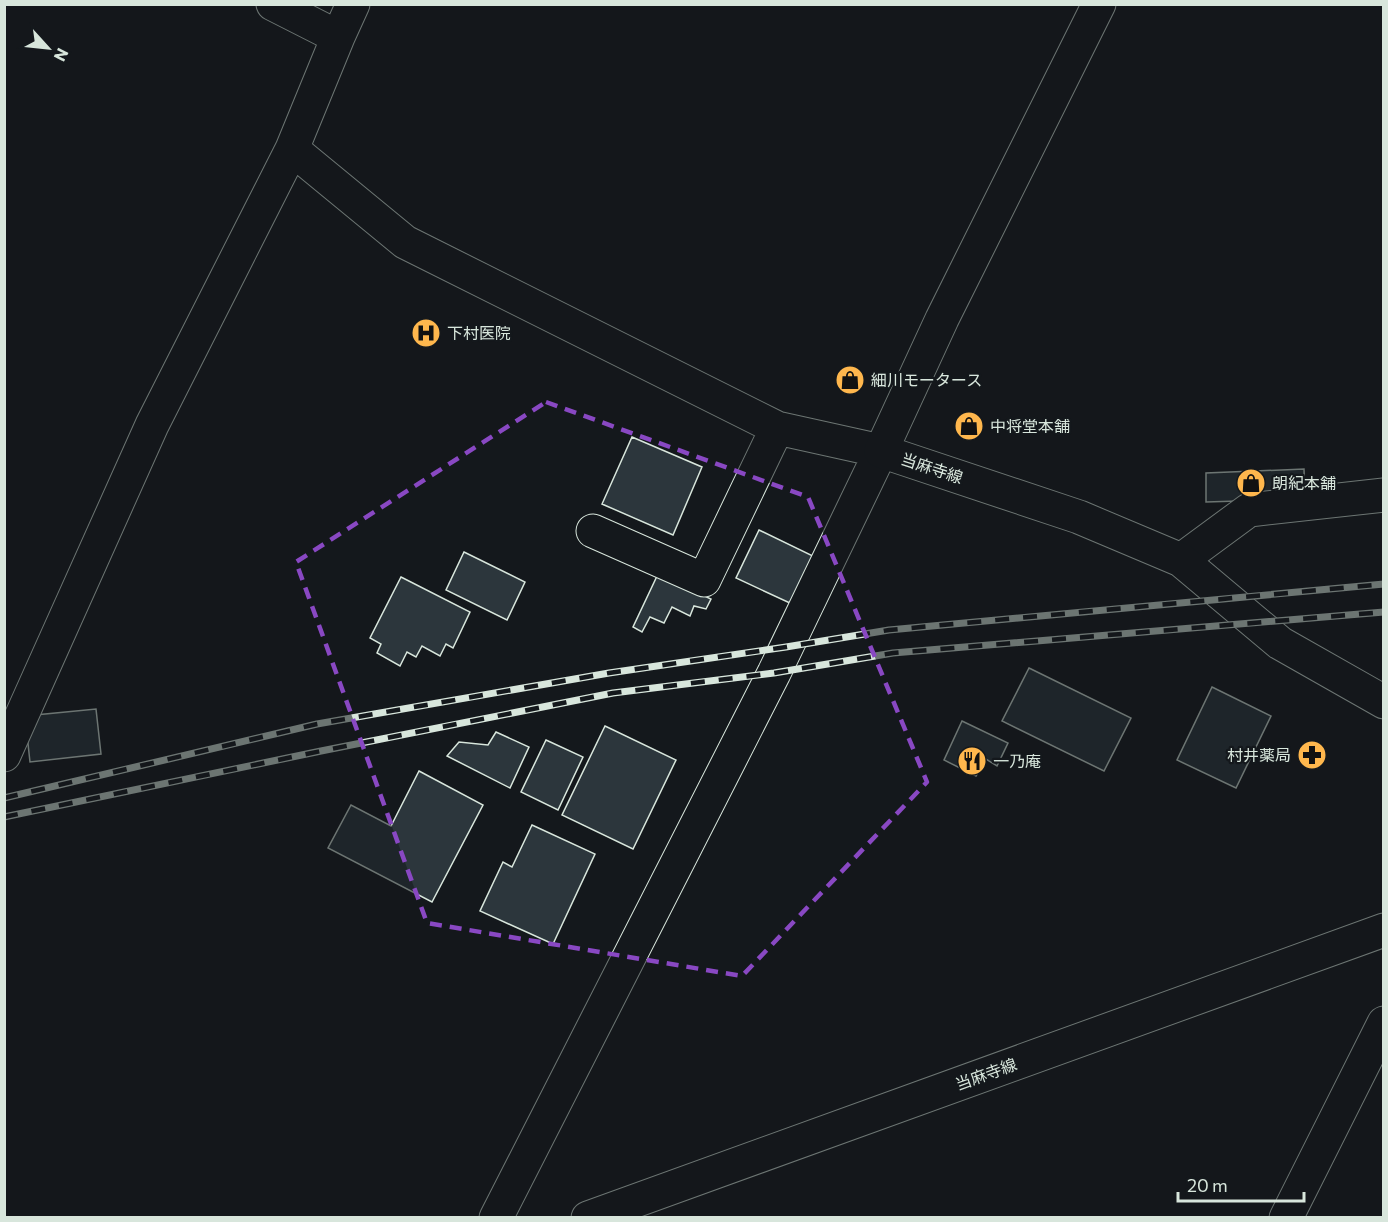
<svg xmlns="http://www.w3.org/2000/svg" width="1388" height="1222" font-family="Commissioner,'Noto Sans JP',sans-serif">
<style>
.building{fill:#2c363c;stroke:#d8e6dc;stroke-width:1.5}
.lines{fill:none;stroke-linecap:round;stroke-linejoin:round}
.minor-casing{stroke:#d8e6dc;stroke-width:35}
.major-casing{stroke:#d8e6dc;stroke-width:35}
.minor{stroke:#14181c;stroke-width:33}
.major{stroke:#14181c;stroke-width:33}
.rail-casing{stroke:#d8e6dc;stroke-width:7}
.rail{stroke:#14181c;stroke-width:4.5;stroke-dasharray:14;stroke-linecap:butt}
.marked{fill:none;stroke:#8948c3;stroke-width:4.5;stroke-dasharray:12 8;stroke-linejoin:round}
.labels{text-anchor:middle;stroke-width:4.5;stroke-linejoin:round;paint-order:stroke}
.poi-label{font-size:16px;fill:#d8e6dc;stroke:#14181c;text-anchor:start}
.street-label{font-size:16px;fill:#d8e6dc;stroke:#14181c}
</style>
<rect width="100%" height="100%" fill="#14181c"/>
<path class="building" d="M632 437 702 467 673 535 602 504Z
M1304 469 1305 499 1206 502V473Z
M759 530 815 557 792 604 736 578Z
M464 552 525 582 507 620 446 590Z
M658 574 711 599 706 609 694 606 690 616 672 607 664 623 650 617 642 632 633 627Z
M401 577 470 612 453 648 446 644 440 656 422 646 416 657 407 652 400 666 377 653 381 644 370 638Z
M1029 668 1131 718 1104 771 1002 721Z
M1212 687 1271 716 1236 788 1177 760Z
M96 709 101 754 30 762 25 716Z
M962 721 1008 743 997 766 986 759 976 776 944 760Z
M605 726 676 760 633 849 562 815Z
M496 732 529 747 510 788 447 756 459 742 488 745Z
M546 740 583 757 558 810 521 792Z
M419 771 483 805 432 902 328 848 351 805 391 826Z
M532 825 595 854 553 944 480 911 503 862 512 867Z"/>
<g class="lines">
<g class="minor-casing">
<path id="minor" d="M273 4 338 37
M292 149 405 242 777 428 881 451 774 673 496 1218
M593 531 704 580 777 428
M1181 560 1249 510 1384 495
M4 755 152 425 292 149 338 37 353 4
M1286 1218 1384 1023"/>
</g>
<g class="major-casing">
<path id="major" d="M1099 4 942 319 881 451 1079 517 1181 560 1280 643 1384 702
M588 1218 1384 930"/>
</g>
<use href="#minor" class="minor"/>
<use href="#major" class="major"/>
<g class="rail-casing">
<path id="rail" d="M4 798 317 724 609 673 786 647 889 630 1384 584
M4 817 321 751 613 693 774 673 893 653 1384 612"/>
</g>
<use href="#rail" class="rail"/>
</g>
<path d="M0 0H1388V1222H0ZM546 402 808 497 927 782 742 976 427 923 296 562Z" fill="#14181c" fill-opacity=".55" fill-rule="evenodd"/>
<path class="marked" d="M546 402 808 497 927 782 742 976 427 923 296 562Z"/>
<defs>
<g id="hospital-disc" transform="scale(1.5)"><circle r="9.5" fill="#ffb74d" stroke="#14181c"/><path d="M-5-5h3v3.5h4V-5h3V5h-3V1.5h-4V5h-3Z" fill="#111"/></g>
<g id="shop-disc" transform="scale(1.5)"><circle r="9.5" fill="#ffb74d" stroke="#14181c"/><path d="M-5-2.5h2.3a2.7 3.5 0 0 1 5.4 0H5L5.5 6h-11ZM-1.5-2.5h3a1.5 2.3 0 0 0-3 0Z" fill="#111"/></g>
<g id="pharmacy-disc" transform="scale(1.5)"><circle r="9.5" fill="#ffb74d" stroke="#14181c"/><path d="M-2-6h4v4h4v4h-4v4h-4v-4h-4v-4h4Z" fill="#111"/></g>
<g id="restaurant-disc" transform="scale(1.5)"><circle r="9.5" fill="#ffb74d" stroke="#14181c"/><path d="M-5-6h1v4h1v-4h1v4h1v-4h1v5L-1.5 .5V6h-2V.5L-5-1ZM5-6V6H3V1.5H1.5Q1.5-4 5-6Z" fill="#111"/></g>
</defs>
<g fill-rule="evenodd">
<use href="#hospital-disc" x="426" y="333"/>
<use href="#shop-disc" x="850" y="380"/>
<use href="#shop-disc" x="969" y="426"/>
<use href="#shop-disc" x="1251" y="483"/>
<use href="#pharmacy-disc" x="1312" y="755"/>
<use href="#restaurant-disc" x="972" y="761"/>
</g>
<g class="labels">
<g class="poi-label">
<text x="447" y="339">下村医院</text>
<text x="871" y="386">細川モータース</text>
<text x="990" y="432">中将堂本舗</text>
<text x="1272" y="489">朗紀本舗</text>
<text x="1291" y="761" text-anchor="end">村井薬局</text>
<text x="993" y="767">一乃庵</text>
</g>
<g class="street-label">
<text transform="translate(932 468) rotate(18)" y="6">当麻寺線</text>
<text transform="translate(986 1074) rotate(-20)" y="6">当麻寺線</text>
</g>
</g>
<rect width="1388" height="1222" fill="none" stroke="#d8e6dc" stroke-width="12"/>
<g transform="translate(48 48) rotate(117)" stroke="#14181c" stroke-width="4.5" paint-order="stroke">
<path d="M0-4.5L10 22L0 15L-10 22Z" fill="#d8e6dc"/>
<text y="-9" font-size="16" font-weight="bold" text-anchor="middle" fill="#d8e6dc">N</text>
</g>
<path d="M1178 1192v9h126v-9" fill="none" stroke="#d8e6dc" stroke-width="3"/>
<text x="1187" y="1192" font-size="18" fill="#d8e6dc" stroke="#14181c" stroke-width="4.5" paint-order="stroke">20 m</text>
</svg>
